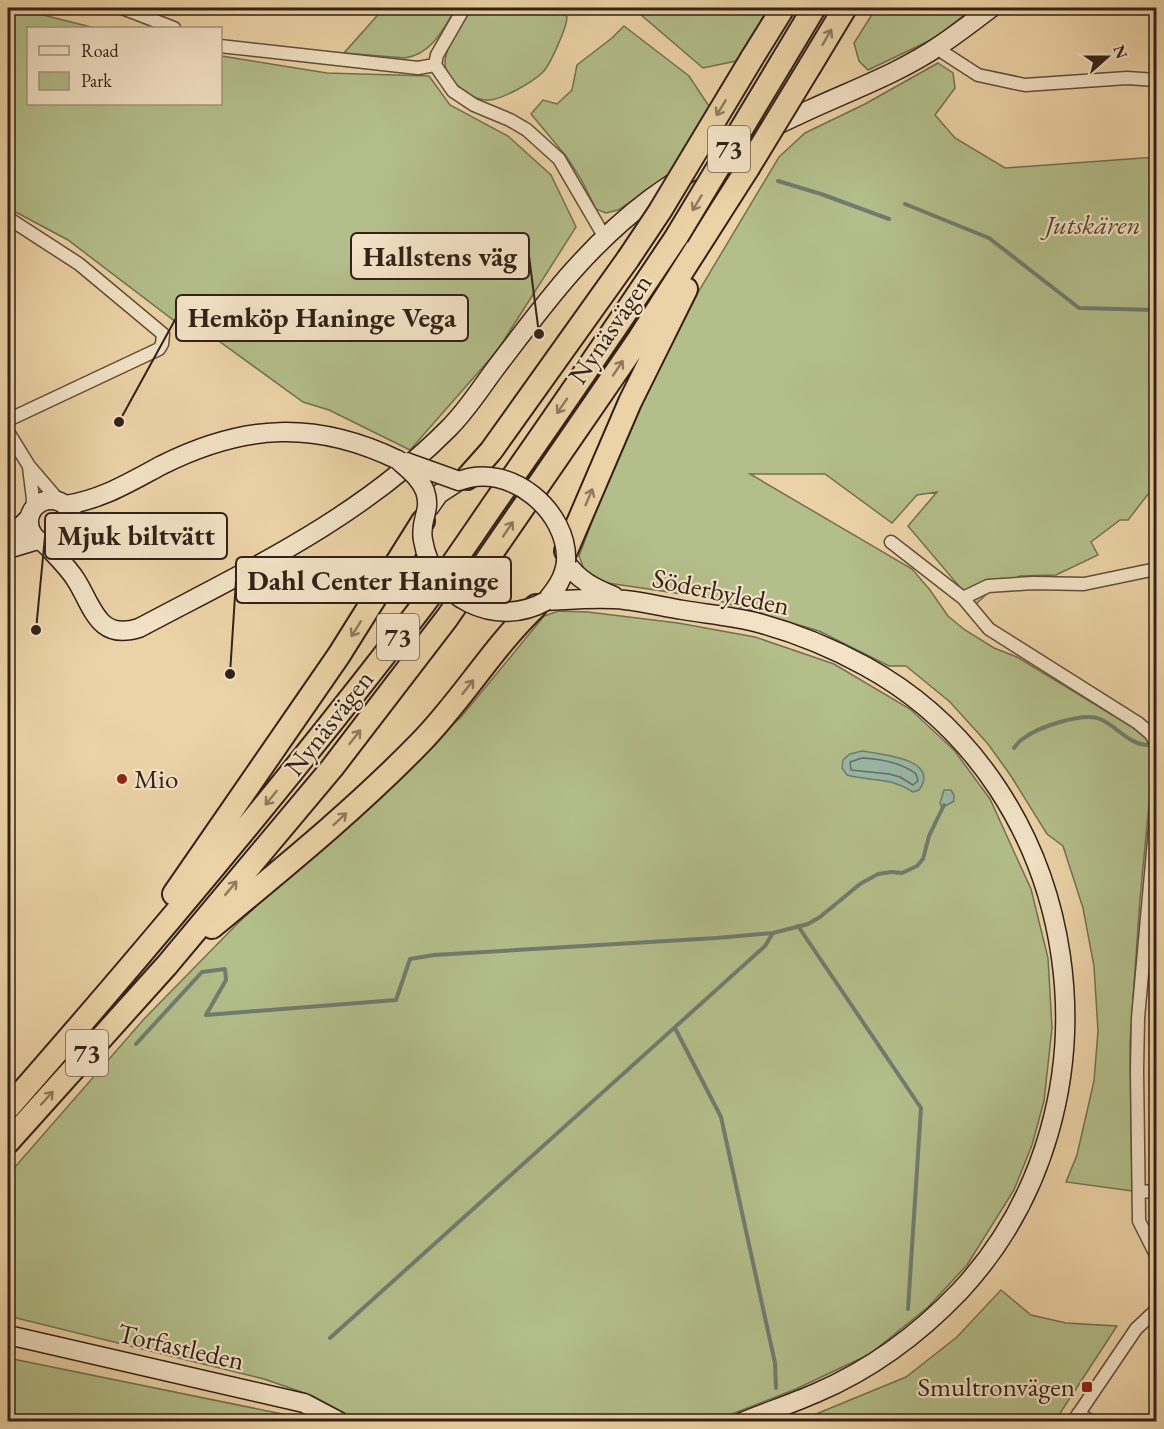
<svg xmlns="http://www.w3.org/2000/svg" width="1164" height="1429" font-family="'EB Garamond',serif">
<style>
.green{fill:#b3be8a;stroke:#737051;stroke-width:1.5}
.water{fill:#99b8a8;stroke:#707c6e;stroke-width:1.5}
.lines{fill:none;stroke-linecap:round;stroke-linejoin:round}
.shore{stroke:#666c60;stroke-width:1.5}
.stream{stroke:#707c6e;stroke-width:4}
.street-casing{stroke:#614e3c;stroke-width:15}
.secondary-casing{stroke:#332118;stroke-width:21}
.highway-casing{stroke:#332118;stroke-width:26}
.street{stroke:#f3e2c6;stroke-width:12}
.secondary{stroke:#f3e2c6;stroke-width:18}
.highway{stroke:#ecd3a7;stroke-width:22}
.secondary-bridge-casing{stroke:#332118;stroke-width:21;stroke-linecap:butt}
.highway-bridge-casing{stroke:#332118;stroke-width:26;stroke-linecap:butt}
.secondary-bridge{stroke:#f3e2c6;stroke-width:18}
.highway-bridge{stroke:#ecd3a7;stroke-width:22}
.oneway{stroke:#907a60}
.poi-dot{fill:#8f2418;stroke:#f3e2c6;stroke-width:2}
.labels{text-anchor:middle;stroke-width:4.5;stroke-linejoin:round;paint-order:stroke}
.shield{fill:#f3e2c6;stroke:#6d5b4c;stroke-width:1.5}
.shield-label{font-size:26px;font-weight:bold;fill:#332118}
.park-label{font-size:27px;font-style:italic;fill:#534834;stroke:#f3e2c6}
.street-label{font-size:27px;fill:#332118;stroke:#f3e2c6}
.poi-label{font-size:27px;fill:#332118;stroke:#f3e2c6;text-anchor:start}
.leader{fill:none;stroke:#332118;stroke-width:2}
.callout-dot{fill:#332118;stroke:#f3e2c6;stroke-width:2}
.callout{fill:#f3e2c6;stroke:#332118;stroke-width:2}
.callout-label{font-size:28px;text-anchor:middle;font-weight:bold;fill:#332118}
</style>
<rect width="100%" height="100%" fill="#ecd3a7"/>
<filter id="stains"><feTurbulence type="fractalNoise" baseFrequency=".00333" numOctaves="4"/><feColorMatrix values="0 0 0 0 .2 0 0 0 0 .09 0 0 0 0 .02 0 0 0 .5 -.17"/></filter>
<radialGradient id="worn" r=".72"><stop offset=".6" stop-color="#630" stop-opacity="0"/><stop offset="1" stop-color="#630" stop-opacity=".3"/></radialGradient>
<path class="green" d="M15 8 95 28H28V104H220L221 56 327 73 429 76 450 105 508 136 551 175 576 227 497 351 410 450 329 410 303 402 216 339 193 335 68 240 8 208V35Z
M384 8H456C443 29 432 54 405 58L344 53Z
M471 8 559 9 567 17C567 27 550 65 543 72 533 82 499 102 485 100 475 99 469 94 461 88 452 82 445 74 445 62 445 47 464 21 471 8Z
M633 8H769L736 61 703 68Z
M876 8H973L935 38 868 70 859 61 854 43Z
M624 26 689 76 711 109 675 172 618 210 606 213 596 209 581 179 566 156 531 114 543 100 557 104 572 90 577 65 612 38Z
M938 63 953 73 955 88 935 115 955 138 1005 168 1156 157V484L1128 520H1120L1091 542 1098 555 1056 575 1020 576 989 592 975 605 908 526 937 492 917 495 892 523 825 474H750L912 569 930 590 948 616 965 630 994 648 1017 657 1147 736 1154 751 1140 899 1130 1043 1132 1191 1066 1182 1077 1155 1094 1081 1098 1031 1094 966 1083 908 1063 846 1047 834 1011 776 988 744 950 702 906 666H889L819 631 709 598 601 582 585 572 579 556 607 482 639 409 700 289 779 157 805 133 865 104Z
M559 611 588 612 678 623 755 637 834 664 910 709 954 750 990 799 1031 889 1048 958 1052 1028 1044 1101 1032 1145 1014 1190 967 1265 928 1307 870 1354 796 1389 714 1421 361 1422 313 1396 264 1379 8 1316V1175L144 1019 237 924 461 717 544 616Z
M1001 1290 1031 1315 1066 1323 1117 1326 1055 1421H799L906 1377 957 1337Z
M8 1358 302 1418 305 1421H8Z"/>
<path class="water" d="M862 751C881 754 941 759 919 790L913 792C888 776 873 782 847 775L842 768 843 760 850 754Z
M944 790H951L954 795V801L942 808 940 803Z"/>
<g class="lines">
<path class="shore" d="M862 758C881 759 901 762 916 774L918 781 913 785 900 777 889 774 851 770 850 762Z"/>
<path class="stream" d="M778 181 821 194 889 219
M905 204 989 238 1079 308 1156 310
M1014 748C1017 744 1020 740 1024 738 1038 727 1083 712 1100 719 1117 726 1129 745 1148 745
M798 926 921 1108 908 1309
M675 1028 721 1117 775 1363 776 1388
M136 1044 202 972 225 969 226 980 206 1015 396 1000 410 959 434 955 716 938 773 933 808 924 820 917 860 884 878 874 892 872 902 873 917 866 923 859 929 836 944 805
M330 1338 765 946 773 933"/>
<g class="street-casing">
<path id="street" d="M122 8 174 28
M220 46 418 68 435 65 453 91 474 105 510 120 527 130 559 159 604 236
M938 47 944 53 978 75 1025 85 1127 78 1156 80
M435 65 437 55 464 8
M8 218 79 264 163 334 162 344 159 349 8 420
M8 432 29 466 59 501
M29 467 33 499 32 511
M891 542 963 598 989 629 1138 723 1151 734 1156 743
M963 598 988 586 1033 583 1084 584 1156 569
M1156 818 1138 1018 1137 1071 1139 1221 1156 1255
M1139 1192 1156 1191
M1078 1414 1093 1422
M1073 1422 1136 1329 1156 1310"/>
</g>
<g class="secondary-casing">
<path id="secondary" d="M29 522a22 22 0 1 1 44 0a22 22 0 1 1-44 0Z
M66 505C103 499 130 482 162 465 244 424 315 420 398 460
M429 508 439 494 459 481
M8 539 29 518
M45 544C55 555 68 567 76 580 93 607 98 641 139 628 250 569 359 519 449 428 468 409 482 386 498 365 546 302 586 247 650 199 699 163 754 135 809 110 852 90 899 73 939 46 957 34 974 21 991 8
M8 549 38 540
M566 562C578 580 594 588 614 596
M546 601C571 600 599 597 625 600 644 602 664 607 683 610 707 614 731 616 755 622 793 632 830 647 865 666 1088 788 1132 1106 960 1291 919 1334 870 1370 816 1393 791 1404 766 1412 742 1422
M546 601C556 589 564 578 566 562
M8 1335 304 1403 340 1422"/>
</g>
<g class="highway-casing">
<path id="highway" d="M752 58 783 8
M781 63 814 8
M810 66 845 8
M467 478 491 451 628 259
M566 551 630 402 686 289
M174 894 339 655 423 521
M212 927C283 868 356 809 421 742 462 700 493 647 536 606
M8 1108C151 945 291 778 423 605 454 564 482 520 512 478 568 398 623 317 677 236
M8 1142 167 965 332 768 447 618 639 339 748 168"/>
</g>
<use href="#street" class="street"/>
<use href="#secondary" class="secondary"/>
<use href="#highway" class="highway"/>
<g class="secondary-bridge-casing">
<path id="secondary-bridge" d="M398 460C408 469 420 478 425 491 432 512 419 519 423 540 432 597 495 630 546 601
M406 462 459 481C509 461 569 511 566 562"/>
</g>
<g class="highway-bridge-casing">
<path id="highway-bridge" d="M748 168 810 66
M677 236 781 63
M628 259 660 211 752 58"/>
</g>
<use href="#secondary-bridge" class="secondary-bridge"/>
<use href="#highway-bridge" class="highway-bridge"/>
</g>
<defs><path id="oneway-shaft" d="M-6 0H5M1.5-3L5.5 0L1.5 3" fill="none" stroke-width="1.6" stroke-linecap="round" stroke-linejoin="round" transform="scale(1.5)"/></defs>
<g class="oneway">
<use href="#oneway-shaft" transform="translate(827 37) rotate(-60)"/>
<use href="#oneway-shaft" transform="translate(721 108) rotate(121)"/>
<use href="#oneway-shaft" transform="translate(697 203) rotate(121)"/>
<use href="#oneway-shaft" transform="translate(618 368) rotate(-56)"/>
<use href="#oneway-shaft" transform="translate(562 406) rotate(125)"/>
<use href="#oneway-shaft" transform="translate(589 497) rotate(-67)"/>
<use href="#oneway-shaft" transform="translate(508 529) rotate(-56)"/>
<use href="#oneway-shaft" transform="translate(356 629) rotate(122)"/>
<use href="#oneway-shaft" transform="translate(468 687) rotate(-52)"/>
<use href="#oneway-shaft" transform="translate(355 737) rotate(-52)"/>
<use href="#oneway-shaft" transform="translate(271 798) rotate(129)"/>
<use href="#oneway-shaft" transform="translate(340 819) rotate(-43)"/>
<use href="#oneway-shaft" transform="translate(231 888) rotate(-50)"/>
<use href="#oneway-shaft" transform="translate(47 1098) rotate(-48)"/>
</g>
<g class="poi-dot">
<circle cx="122" cy="779" r="6"/>
<rect x="1081" y="1381" width="12" height="12" rx="3"/>
</g>
<g class="labels">
<g class="shield">
<rect x="708" y="126" width="42" height="46" rx="4.5"/>
<rect x="377" y="614" width="42" height="46" rx="4.5"/>
<rect x="66" y="1030" width="42" height="46" rx="4.5"/>
</g>
<g class="shield-label">
<text x="729" y="158">73</text>
<text x="398" y="646">73</text>
<text x="87" y="1062">73</text>
</g>
<g class="park-label">
<text x="1093" y="234">Jutskären</text>
</g>
<g class="street-label">
<text transform="translate(610 329) rotate(-56)" y="9">Nynäsvägen</text>
<text transform="translate(721 592) rotate(12)" y="9">Söderbyleden</text>
<text transform="translate(329 723) rotate(-52)" y="9">Nynäsvägen</text>
<text transform="translate(181 1347) rotate(13)" y="9">Torfastleden</text>
</g>
<g class="poi-label">
<text x="134" y="788">Mio</text>
<text x="1075" y="1396" text-anchor="end">Smultronvägen</text>
</g>
</g>
<path class="leader" d="M539 334L529 256M119 422L176 318M36 630L45 536M230 674L236 580"/>
<g class="callout-dot">
<circle cx="539" cy="334" r="6"/>
<circle cx="119" cy="422" r="6"/>
<circle cx="36" cy="630" r="6"/>
<circle cx="230" cy="674" r="6"/>
</g>
<g class="callout">
<rect x="351" y="233" width="178" height="46" rx="6"/>
<rect x="176" y="295" width="292" height="46" rx="6"/>
<rect x="45" y="513" width="182" height="46" rx="6"/>
<rect x="236" y="557" width="275" height="46" rx="6"/>
</g>
<g class="callout-label">
<text x="440" y="266">Hallstens väg</text>
<text x="322" y="327">Hemköp Haninge Vega</text>
<text x="136" y="545">Mjuk biltvätt</text>
<text x="373" y="590">Dahl Center Haninge</text>
</g>
<rect width="1164" height="1429" fill="none" stroke="#ecd3a7" stroke-width="30"/>
<rect x="9" y="9" width="1146" height="1411" fill="none" stroke="#332118" stroke-width="3"/>
<rect x="15" y="15" width="1134" height="1399" fill="none" stroke="#332118" stroke-width="1.5"/>
<rect x="27" y="27" width="195" height="78" fill="#f3e2c6" stroke="#a69580" stroke-width="1.5"/>
<rect x="39" y="46" width="30" height="9" fill="#f3e2c6" stroke="#a69580" stroke-width="1.5"/>
<text x="81" y="57" font-size="18" fill="#332118">Road</text>
<rect x="39" y="72" width="30" height="18" fill="#b3be8a" stroke="#a69580" stroke-width="1.5"/>
<text x="81" y="87" font-size="18" fill="#332118">Park</text>
<g transform="translate(1107 57) rotate(69)" stroke="#f3e2c6" stroke-width="4.5" paint-order="stroke">
<path d="M0-4.5L10 22L0 15L-10 22Z" fill="#332118"/>
<text y="-9" font-size="16" font-weight="bold" text-anchor="middle" fill="#332118">N</text>
</g>
<rect width="100%" height="100%" filter="url(#stains)"/>
<rect width="100%" height="100%" fill="url(#worn)"/>
</svg>
